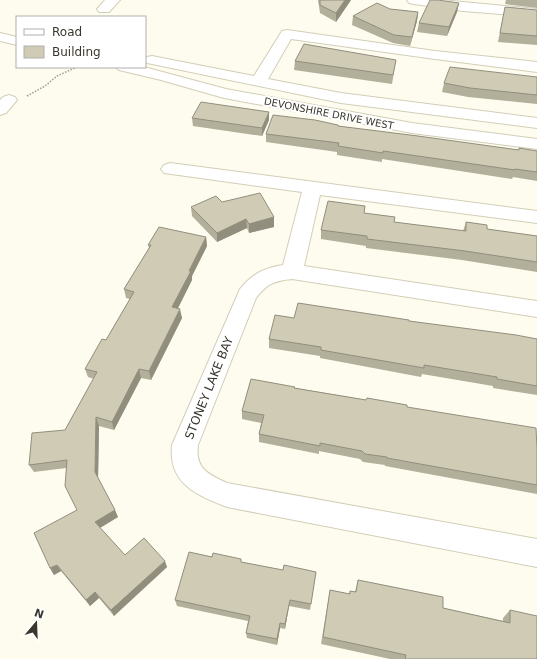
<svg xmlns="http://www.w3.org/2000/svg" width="537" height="659" font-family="'DejaVu Sans',sans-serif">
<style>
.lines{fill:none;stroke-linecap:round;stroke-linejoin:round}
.minor-casing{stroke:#d2ceb7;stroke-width:2}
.path{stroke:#9e9c90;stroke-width:1.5;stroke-dasharray:1.5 1.5;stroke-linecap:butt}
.minor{fill:#fff;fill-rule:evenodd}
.wall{fill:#b2af9b}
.shaded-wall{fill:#918e7e}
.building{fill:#cfcbb4;stroke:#918e7e}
.labels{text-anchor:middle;stroke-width:4;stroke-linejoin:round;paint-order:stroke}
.far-street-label{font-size:10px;fill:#39372e;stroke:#fff}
.street-label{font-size:12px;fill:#39372e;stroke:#fff}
</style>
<rect width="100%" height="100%" fill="#fefcee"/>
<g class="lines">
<g class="minor-casing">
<path id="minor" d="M105 0H120L109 12H99L97 9Z
M407 0H442L537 9V17L463 11 414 4 409 3Z
M287 30 435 51 537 62V72L435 59 291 39 268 79 341 93 537 118V128L341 103 152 64 147 63 145 61 147 57 152 56 254 76 282 31Z
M0 33 17 37V45L0 41Z
M116 67H144L226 89 412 123 537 139V149L412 133 224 98 161 80 119 70Z
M9 95 15 97 17 100 6 113 0 115V100L3 97Z
M170 163 537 211V223L320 195 304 266 537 301V317L292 279C274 281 268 283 256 298L198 445C195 468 207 474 227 483L537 539V567L227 507C196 495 168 483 172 445L240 289C252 274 264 268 283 265L302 192 164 173 161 169 164 165Z"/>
</g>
<path class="path" d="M27 96 45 86 57 76 77 67"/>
<use href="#minor" class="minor"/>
</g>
<path class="wall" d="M318 0H351L336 22 320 13Z
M506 0H537V8L505 4Z
M459 3 457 12 447 36 417 32 419 23Z
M505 7 537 10V45L498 42 503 16Z
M390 9 418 12 417 21 410 46 393 43 352 25 353 16Z
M396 60 392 84 294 70 295 61Z
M537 77V104L468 97 442 92 444 83Z
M192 118 269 120 262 136 193 126Z
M338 126 518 150 519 148 537 151V181L513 177 512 179 382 159V162L337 155V152L266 142V134Z
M222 202 274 227 249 233 247 228 217 242 192 216 191 207Z
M364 213 394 222 463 231 466 222 487 229 537 236V272L462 260 366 248V246L321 239V230Z
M206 237 207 246 192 276V280L178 308 182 318 151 380 141 378 114 430 99 426 98 479 118 517 100 528 125 555 167 567 114 616 99 598 90 606 61 571 54 575 50 568 77 510 66 468 34 472 29 465 65 430 94 379 88 377 85 369 106 340 130 299 126 298 124 289 149 248 148 245Z
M294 318 409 321 537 339V395L493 388V386L422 374 421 377 320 358V356L269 348V339Z
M295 388 407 407 537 448V494L385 466V465L363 462 360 459 319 451V454L259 442V434L261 423 242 419V411Z
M241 562 283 570 316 572 310 610 289 606 285 629 280 628 277 645 247 638 246 633 248 621 177 606 175 600Z
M358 580 443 608 503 621V618L510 610 537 659H390L321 644 330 590 349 594 350 591 355 592Z"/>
<path class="shaded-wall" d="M345 0H351L336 22V13Z
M459 3 457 12 447 36 449 27Z
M418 12 417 21 410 46 412 37Z
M269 112V120L262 136V128Z
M274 217V227L249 233V224Z
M246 219 247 228 217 242V233Z
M206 237 207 246 192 276V280L174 316 172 307 189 271Z
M180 309 182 318 151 380 149 371Z
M139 369 141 378 114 430 112 422Z
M96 417 99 426 98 480 95 472Z
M115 510 118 517 98 529 95 522Z
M165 561 167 567 114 616 111 610Z
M57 565 61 571 54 575 50 568Z
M95 592 99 598 90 606 86 600Z
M290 600 289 606 285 629V624Z
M280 623V628L277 645V639Z"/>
<path class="building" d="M320 0H345L336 13 320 5Z
M430 0H438L459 3 449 27 419 23Z
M377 3 390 9 418 12 412 37 394 35 353 16Z
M505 7 537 10V36L500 33Z
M304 44 396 60 393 75 295 61Z
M450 67 537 77V95L470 88 444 83Z
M201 102 269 112 262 128 192 118Z
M273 115 315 120 338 125V126L418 136 519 150V148L537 151V172L515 169V170L383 151V153L338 146 339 143 266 134Z
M260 193 274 217 249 224 246 219 217 233 191 207 216 196 222 202Z
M328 201 365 206 364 213 395 217 394 222 466 231V222L487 225V229L537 236V262L465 251 367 239V236L321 230Z
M159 227 206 237 189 271H191L172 307 180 309 149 371 139 369 112 422 96 417 95 472 115 510 95 522 125 555 144 538 165 561 111 610 95 592 86 600 57 565 50 568 34 533 77 510 65 486 67 460 29 465 32 433 65 430 97 372 85 369 102 339 106 340 134 292 124 289 151 245H148Z
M298 303 409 320V321L516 335 537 339V386L497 379V377L424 365V368L321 350V347L269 339 275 315 294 318Z
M251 379 295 387 294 388 366 400 367 398 407 405V407L536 428 537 448V485L387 458V457L365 454 362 451 320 443V446L259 434 264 415 242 411Z
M189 552 212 557 213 553 241 559V562L283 570 284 565 316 572 311 604 290 600 285 624 280 623 277 639 246 633 250 616 175 600Z
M358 580 443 597V608L510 623V610L537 616V659H405L406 655 323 637 330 590 350 594V591L356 592Z"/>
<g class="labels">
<g class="far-street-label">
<text transform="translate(329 113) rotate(11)" y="4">DEVONSHIRE DRIVE WEST</text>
</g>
<g class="street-label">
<text transform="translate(209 388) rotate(-68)" y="4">STONEY LAKE BAY</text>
</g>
</g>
<rect x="16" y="16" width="130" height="52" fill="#ffffff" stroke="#b0afab"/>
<rect x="24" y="29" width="20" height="6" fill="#ffffff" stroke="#b0afab"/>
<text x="52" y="36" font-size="12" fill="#39372e">Road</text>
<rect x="24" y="46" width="20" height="12" fill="#cfcbb4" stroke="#b0afab"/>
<text x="52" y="56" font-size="12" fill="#39372e">Building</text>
<g transform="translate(36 623) rotate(19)" stroke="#ffffff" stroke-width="3" paint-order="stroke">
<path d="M0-3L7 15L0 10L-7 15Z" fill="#39372e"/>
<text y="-6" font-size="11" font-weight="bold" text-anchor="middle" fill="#39372e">N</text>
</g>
</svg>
